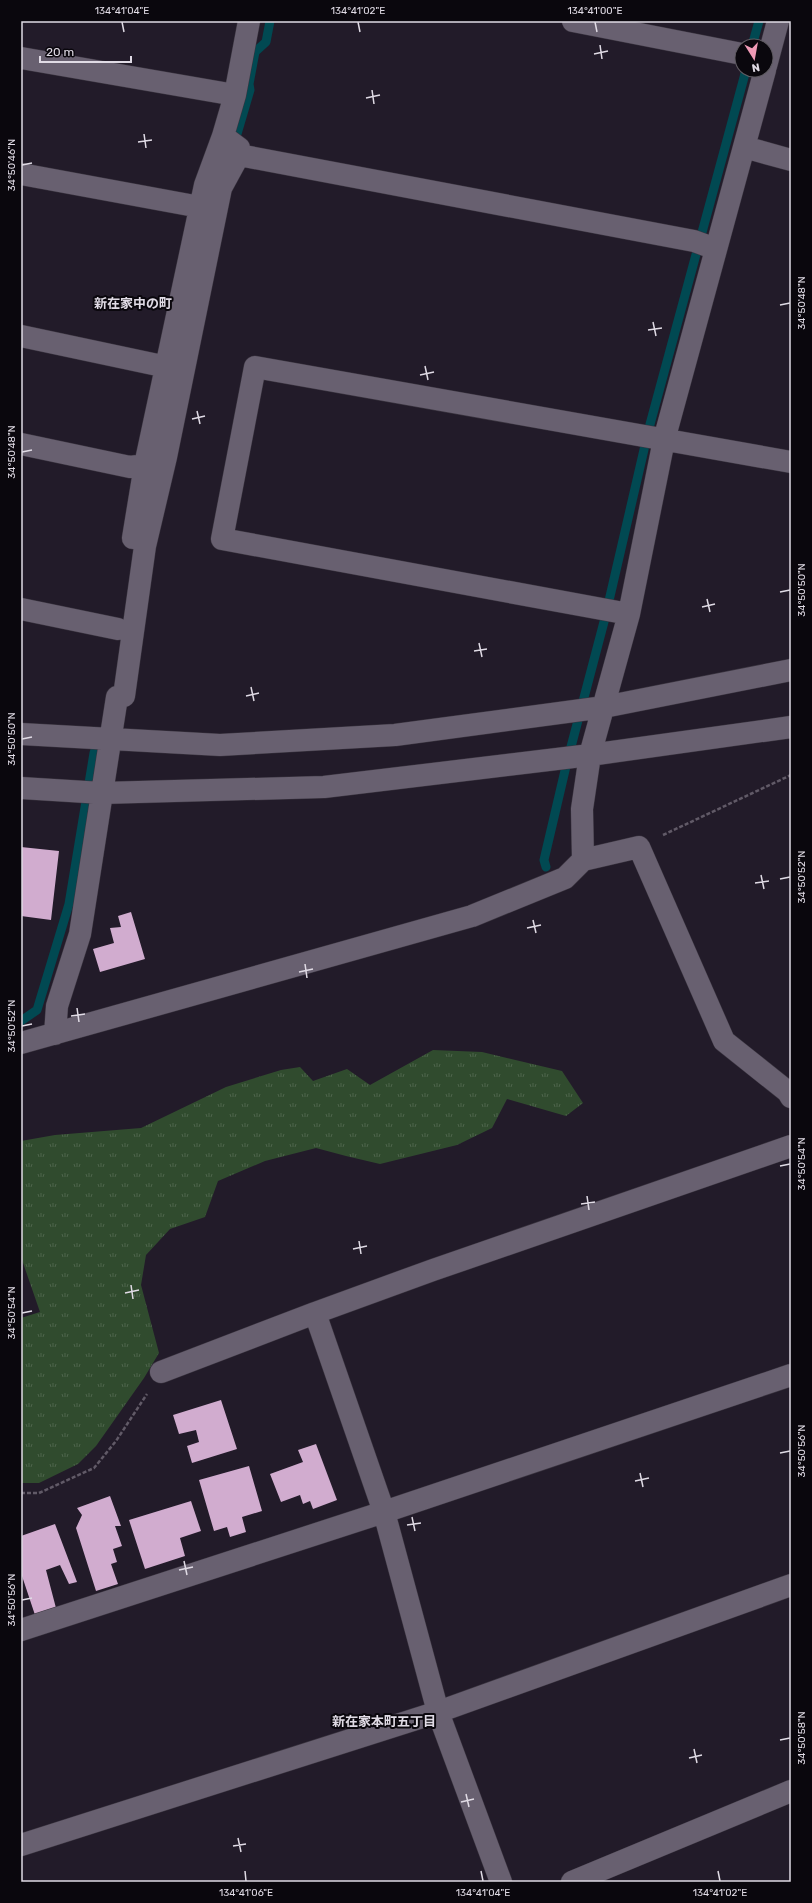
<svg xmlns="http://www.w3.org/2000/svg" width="812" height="1903" font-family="Rubik,'Noto Sans JP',sans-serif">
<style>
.grass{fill:url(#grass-tufts)}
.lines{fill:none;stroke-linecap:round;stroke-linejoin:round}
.stream{stroke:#014952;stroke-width:9}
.building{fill:#d1accf}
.minor-casing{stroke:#3b3540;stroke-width:23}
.path{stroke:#615a67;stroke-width:2.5;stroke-dasharray:4 2;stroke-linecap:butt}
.minor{stroke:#686070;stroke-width:22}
.ticks{fill:none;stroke:#e0dbe5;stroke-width:1.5}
.labels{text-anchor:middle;stroke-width:4;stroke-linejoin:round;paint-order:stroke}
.neighbourhood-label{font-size:13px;font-weight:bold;fill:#e0dbe5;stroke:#0a070d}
.neatline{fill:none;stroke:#e0dbe5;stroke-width:1.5}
.ticks-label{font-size:10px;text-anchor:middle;fill:#e0dbe5}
</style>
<defs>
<pattern id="grass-tufts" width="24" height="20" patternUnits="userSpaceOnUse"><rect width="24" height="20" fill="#304b2e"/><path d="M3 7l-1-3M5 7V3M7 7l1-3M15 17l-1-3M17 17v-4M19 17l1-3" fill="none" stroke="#4e644c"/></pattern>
</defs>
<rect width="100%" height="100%" fill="#221b29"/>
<path class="grass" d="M433 1050 482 1052 562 1071 583 1103 566 1116 507 1099 492 1128 457 1145 380 1164 346 1156 316 1148 265 1161 218 1181 205 1217 170 1229 146 1255 141 1285 159 1353 144 1378 96 1446 78 1464 39 1483H21V1318L40 1312 21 1257V1141L55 1135 141 1128 226 1087 281 1070 300 1067 313 1081 347 1069 370 1085Z"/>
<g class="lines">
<path class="stream" d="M752 46 759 21
M232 144 237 134 250 90 249 84 255 52 266 42 270 21
M546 867 544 860 567 762 605 618 649 428 746 70
M21 1021 37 1010 69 904 94 753 99 738"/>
</g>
<path class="building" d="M21 847 59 851 51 920 21 916Z
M131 912 145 959 100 972 93 949 114 943 110 928 121 927 118 916Z
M221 1400 237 1449 192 1463 187 1446 199 1442 196 1430 179 1434 173 1415Z
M316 1444 337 1500 313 1509 310 1501 303 1504 300 1495 281 1502 270 1474 303 1462 298 1450Z
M249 1466 262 1511 242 1517 246 1532 230 1537 227 1527 214 1531 199 1480Z
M110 1496 121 1526H115L122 1546 113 1549 117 1562 111 1564 118 1584 96 1591 76 1528 82 1515 77 1508Z
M191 1501 201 1531 180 1538 185 1556 145 1569 129 1520Z
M55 1524 77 1582 69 1584 60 1565 46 1570 56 1608 35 1615 21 1573V1536Z"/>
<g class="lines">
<g class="minor-casing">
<path id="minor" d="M573 21 742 54
M21 58 235 95
M766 66 778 21
M744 147 791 160
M239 155 694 241 716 249
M21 174 200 207
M21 336 167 367
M21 444 130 467 145 465
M133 538 145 465 205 185 223 136 235 95 249 21
M21 609 118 629
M629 614 222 539 255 367 791 462
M21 734 220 745 395 735 604 707 791 670
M21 788 102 793 324 787 590 755 791 727
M583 860 639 847 724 1041 788 1092 791 1097
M55 1034 57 1006 80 934 117 697 124 696 145 546 166 457 221 188 239 155V148L223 136
M21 1043 472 916 565 878 583 860 582 809 590 755 629 614 664 440 765 70
M161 1372 315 1313
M21 1630 384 1512 791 1375
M21 1845 438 1712 791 1585
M501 1882 438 1712 384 1512 315 1313 433 1270 791 1146
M572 1882 791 1791"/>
</g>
<path class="path" d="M663 835 791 775
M21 1493H39L94 1468 116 1441 147 1394"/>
<use href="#minor" class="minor"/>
</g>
<path class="ticks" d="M122 22 124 32M358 22 360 32M595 22 597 32M600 45 602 59M594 54 608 51M372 90 374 104M366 98 380 95M144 134 146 148M138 142 152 140M22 165 32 163M780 305 790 303M653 322 656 336M648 330 662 328M425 366 428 380M420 375 434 372M197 411 200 424M192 419 205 416M22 452 32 450M780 592 790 590M707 599 710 612M702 607 715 604M479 643 482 657M474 651 487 649M251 687 254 701M246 696 259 693M22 739 32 737M761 875 764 889M780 879 790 877M755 883 769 881M533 920 536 933M527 928 541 925M305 964 307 978M299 972 313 969M77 1008 79 1022M71 1016 85 1014M22 1026 32 1024M780 1166 790 1164M587 1196 589 1210M581 1204 595 1202M359 1241 361 1254M353 1249 367 1246M131 1285 133 1299M125 1293 139 1290M22 1313 32 1311M780 1453 790 1451M640 1473 643 1487M635 1481 649 1478M412 1517 415 1531M407 1525 421 1523M184 1561 187 1575M179 1570 193 1567M22 1600 32 1598M780 1740 790 1738M694 1749 697 1763M689 1758 702 1755M466 1794 469 1807M461 1802 474 1799M238 1838 241 1852M233 1846 246 1844M245 1871 246 1881M481 1871 483 1881M718 1871 720 1881"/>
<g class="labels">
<g class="neighbourhood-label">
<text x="133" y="308">新在家中の町</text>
<text x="384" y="1726">新在家本町五丁目</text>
</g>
</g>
<rect width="812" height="1903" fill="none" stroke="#0a070d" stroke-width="44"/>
<g transform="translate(754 58) rotate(169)"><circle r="19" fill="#0a070d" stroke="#605c63"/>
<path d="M0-3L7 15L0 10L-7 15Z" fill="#f09ab6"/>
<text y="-6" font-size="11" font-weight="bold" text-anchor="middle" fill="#e0dbe5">N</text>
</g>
<path d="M40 56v6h91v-6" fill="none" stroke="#e0dbe5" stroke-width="2"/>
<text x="46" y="56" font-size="12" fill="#e0dbe5" stroke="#0a070d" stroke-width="3" paint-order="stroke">20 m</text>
<rect x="22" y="22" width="768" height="1859" class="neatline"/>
<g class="ticks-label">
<text x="122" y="14">134°41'04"E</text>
<text x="358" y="14">134°41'02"E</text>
<text x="595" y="14">134°41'00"E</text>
<text transform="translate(11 165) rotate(-90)" y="4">34°50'46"N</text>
<text transform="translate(801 303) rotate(-90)" y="4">34°50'48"N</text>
<text transform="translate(11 452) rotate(-90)" y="4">34°50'48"N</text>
<text transform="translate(801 590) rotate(-90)" y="4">34°50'50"N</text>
<text transform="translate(11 739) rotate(-90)" y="4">34°50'50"N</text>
<text transform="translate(801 877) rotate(-90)" y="4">34°50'52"N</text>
<text transform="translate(11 1026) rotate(-90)" y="4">34°50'52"N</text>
<text transform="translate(801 1164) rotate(-90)" y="4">34°50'54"N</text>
<text transform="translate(11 1313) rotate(-90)" y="4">34°50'54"N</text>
<text transform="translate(801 1451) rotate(-90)" y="4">34°50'56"N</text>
<text transform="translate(11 1600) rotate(-90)" y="4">34°50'56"N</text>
<text transform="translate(801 1738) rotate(-90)" y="4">34°50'58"N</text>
<text x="246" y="1896">134°41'06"E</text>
<text x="483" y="1896">134°41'04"E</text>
<text x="720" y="1896">134°41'02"E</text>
</g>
</svg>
